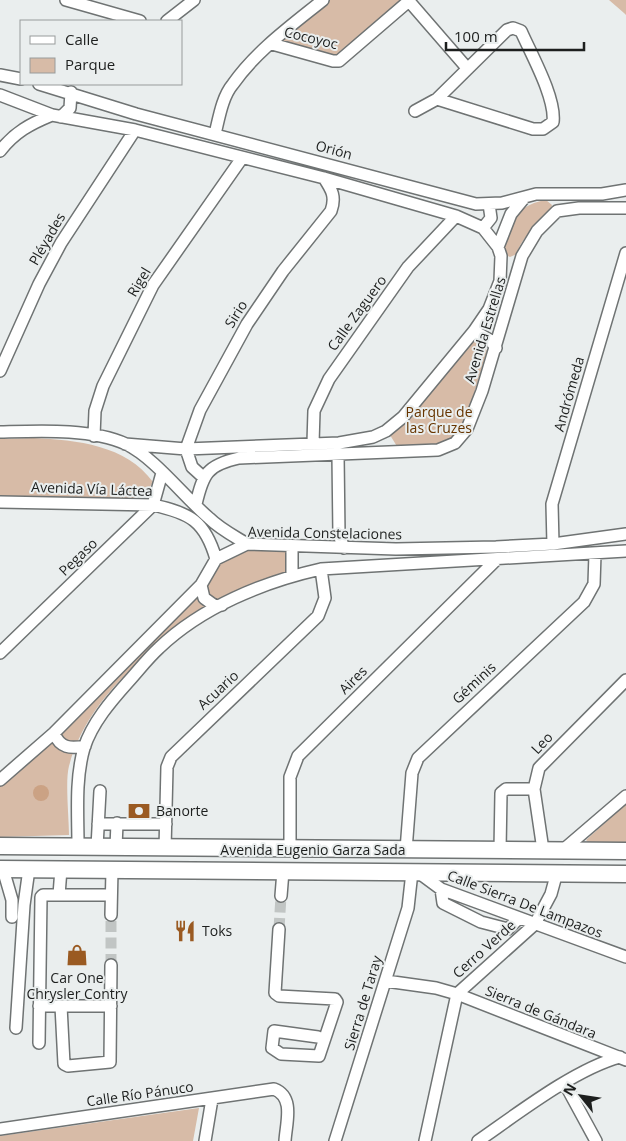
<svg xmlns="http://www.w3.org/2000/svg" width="626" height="1141" font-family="'Open Sans',sans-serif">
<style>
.green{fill:#d7bba7}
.water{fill:#cba284}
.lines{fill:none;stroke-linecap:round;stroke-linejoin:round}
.minor-tunnel{stroke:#c1c5c4;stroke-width:11;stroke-dasharray:11 5.5;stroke-linecap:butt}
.minor-casing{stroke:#6f7373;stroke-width:14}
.highway-casing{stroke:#6f7373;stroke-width:19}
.minor{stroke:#fff;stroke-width:11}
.highway{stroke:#fff;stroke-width:16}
.labels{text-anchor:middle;stroke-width:4;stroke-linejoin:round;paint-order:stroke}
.street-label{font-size:14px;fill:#1d1f1e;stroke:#eaeeee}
.park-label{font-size:14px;fill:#673500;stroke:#eaeeee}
.poi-label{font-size:14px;fill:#1d1f1e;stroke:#eaeeee;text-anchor:start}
</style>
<rect width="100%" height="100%" fill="#eaeeee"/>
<path class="green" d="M324 0H408L339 61 272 44Z
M609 0H626V15L624 13Z
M546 200 552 205C550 218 522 232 517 254L510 257 502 253C500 225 519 204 546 200Z
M479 341 483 344 487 351 463 429 448 444 398 448 390 435 470 343Z
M34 438C77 440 126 445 153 482L146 494 131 499H0V439Z
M243 549 288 551 289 572 225 600 209 601 204 581 212 567Z
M197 597 199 603 209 608C151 651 90 692 69 766 65 781 69 817 69 835L0 837V782Z
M626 804V842L589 843 586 840Z
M199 1108 193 1141H0V1136Z"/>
<path class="water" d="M33 793a8 8 0 1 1 16 0a8 8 0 1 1-16 0Z"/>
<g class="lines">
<path class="minor-tunnel" d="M279 929 281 896
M111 965V915"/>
<g class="minor-casing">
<path id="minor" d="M66 0 140 21
M408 0 467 68
M167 21 194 0
M272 44 333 61H339L410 0
M0 75 21 79
M39 84 136 114 476 204 502 203 536 194H602L626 190
M0 95 52 115 135 130 324 178 456 216 483 228 498 247 501 256 500 281 489 309 474 331 403 417 386 431 373 437 339 443 186 449 125 444
M415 111 437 99 507 30 513 28 521 31C531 54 556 98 553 122L543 129H533L437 99
M61 117 70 108 71 92
M215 134C219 118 222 97 233 84 256 51 292 25 323 0
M0 151C15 132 30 124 52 115
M557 211 579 208H626
M483 228 491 218 489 204
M498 247 511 214 525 197
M474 331 490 340 496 348
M0 371 39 284 61 243 135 130
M0 432C38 431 91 428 126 444 155 458 184 497 209 518 220 529 234 536 247 544
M94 436 95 411 103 386 153 285 242 158
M313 443 314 411 329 379 408 267 456 216
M338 455 339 535 344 548
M203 477 192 467 186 449 200 410 247 324 283 271 331 211C336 197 332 190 324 178
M0 502 153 505C190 513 205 521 216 559
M196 504C203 474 207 465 239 458L438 450 455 443 467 429 482 391 522 256 537 231 557 211
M553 544 552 504 626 253
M292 547V575
M201 585 204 598 215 606 222 605
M0 653 153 505 162 473
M54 733C60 748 70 749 85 746
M0 780 54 733 201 585 216 559 247 544 396 549 496 547 553 544 626 534
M98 824H166
M78 846C78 814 75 779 84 748 92 723 111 701 128 682 138 671 148 658 159 648 202 607 263 582 321 569L626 551
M97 847 100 791
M116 847 117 823
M165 849 167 767 171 757 318 616 325 598 321 569
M290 850V777L298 756 497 559
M406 850 412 773 418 758 584 602 594 584 595 554
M500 850 501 793 506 789H534
M543 850 534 789 539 768 626 680
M563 850 626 796
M3 869 12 900V917
M418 872 441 889 626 957
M441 889 443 903 481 922 508 929 519 918
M59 895 61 869
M281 896 283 871
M111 915 112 870
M279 929 275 993 279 996 335 999 337 1002 319 1056 281 1054 272 1048 274 1031 318 1037
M386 981 436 988 457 994 626 1060
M39 1006H111
M61 1006 64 1064 68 1066 110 1062 111 965
M16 1028 24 905 29 869
M39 1043 41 897 43 895H110
M565 1084 596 1141
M0 1129 274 1089C295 1097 286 1123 285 1141
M205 1141 212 1099
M335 1141 408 908 412 872
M425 1141 457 994 535 924 551 894 557 872
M478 1141C517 1114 575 1069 620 1057"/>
</g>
<g class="highway-casing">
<path id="highway" d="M0 846 626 851
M0 869 626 874"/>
</g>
<use href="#minor" class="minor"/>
<use href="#highway" class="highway"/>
</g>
<defs>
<g id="bank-bare" transform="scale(1.725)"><path d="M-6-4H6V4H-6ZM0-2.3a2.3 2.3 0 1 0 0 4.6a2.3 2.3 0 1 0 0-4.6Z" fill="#9a5a22" stroke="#eaeeee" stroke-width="2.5" paint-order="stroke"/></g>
<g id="restaurant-bare" transform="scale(1.725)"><path d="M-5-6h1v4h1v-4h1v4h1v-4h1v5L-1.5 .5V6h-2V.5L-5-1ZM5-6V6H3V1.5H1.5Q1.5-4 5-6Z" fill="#9a5a22" stroke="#eaeeee" stroke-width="2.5" paint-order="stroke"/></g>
<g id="shop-bare" transform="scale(1.725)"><path d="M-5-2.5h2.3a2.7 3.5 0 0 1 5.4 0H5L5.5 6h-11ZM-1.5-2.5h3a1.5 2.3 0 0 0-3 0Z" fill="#9a5a22" stroke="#eaeeee" stroke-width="2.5" paint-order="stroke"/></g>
</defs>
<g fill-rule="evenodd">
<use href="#bank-bare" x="139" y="811"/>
<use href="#restaurant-bare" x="185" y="931"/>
<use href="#shop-bare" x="77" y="955"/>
</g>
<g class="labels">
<g class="street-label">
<text transform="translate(311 38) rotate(14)" y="5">Cocoyoc</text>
<text transform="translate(334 150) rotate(15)" y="5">Orión</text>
<text transform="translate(47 239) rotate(-60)" y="5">Pléyades</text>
<text transform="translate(139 282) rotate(-59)" y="5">Rigel</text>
<text transform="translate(357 313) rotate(-54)" y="5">Calle Zaguero</text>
<text transform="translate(236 314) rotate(-58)" y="5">Sirio</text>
<text transform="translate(485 330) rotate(-73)" y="5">Avenida Estrellas</text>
<text transform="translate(569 394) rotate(-74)" y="5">Andrómeda</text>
<text transform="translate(92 489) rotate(2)" y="5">Avenida Vía Láctea</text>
<text transform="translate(325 533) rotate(1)" y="5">Avenida Constelaciones</text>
<text transform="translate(78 557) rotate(-44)" y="5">Pegaso</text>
<text transform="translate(353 680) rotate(-45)" y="5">Aires</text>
<text transform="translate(474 683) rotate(-43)" y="5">Géminis</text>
<text transform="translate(218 690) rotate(-43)" y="5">Acuario</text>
<text transform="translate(542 743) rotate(-47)" y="5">Leo</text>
<text x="313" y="855">Avenida Eugenio Garza Sada</text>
<text transform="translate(525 904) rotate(21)" y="5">Calle Sierra De Lampazos</text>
<text transform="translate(484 949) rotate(-42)" y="5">Cerro Verde</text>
<text transform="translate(363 1003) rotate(-73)" y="5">Sierra de Taray</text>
<text transform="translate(541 1012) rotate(22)" y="5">Sierra de Gándara</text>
<text transform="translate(140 1094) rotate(-8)" y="5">Calle Río Pánuco</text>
</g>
<g class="park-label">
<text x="439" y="417">Parque de<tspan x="439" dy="16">las Cruzes</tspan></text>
</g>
<g class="poi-label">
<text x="156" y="816">Banorte</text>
<text x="202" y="936">Toks</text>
<text x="77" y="983" text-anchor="middle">Car One<tspan x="77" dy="16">Chrysler Contry</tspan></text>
</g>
</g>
<rect x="20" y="20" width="162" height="65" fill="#eaeeee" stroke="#989b9b"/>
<rect x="30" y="36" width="25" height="8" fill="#ffffff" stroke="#989b9b"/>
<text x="65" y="45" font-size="15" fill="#1d1f1e">Calle</text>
<rect x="30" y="58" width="25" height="15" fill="#d7bba7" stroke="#989b9b"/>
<text x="65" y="70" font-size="15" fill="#1d1f1e">Parque</text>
<g transform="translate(581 1096) rotate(300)" stroke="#eaeeee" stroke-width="4" paint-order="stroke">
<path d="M0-4L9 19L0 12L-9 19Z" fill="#1d1f1e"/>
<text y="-8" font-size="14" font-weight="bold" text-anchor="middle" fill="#1d1f1e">N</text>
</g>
<path d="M446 42v8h138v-8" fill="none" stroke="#1d1f1e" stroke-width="2.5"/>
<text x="454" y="42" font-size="15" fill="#1d1f1e" stroke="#eaeeee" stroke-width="4" paint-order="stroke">100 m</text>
</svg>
